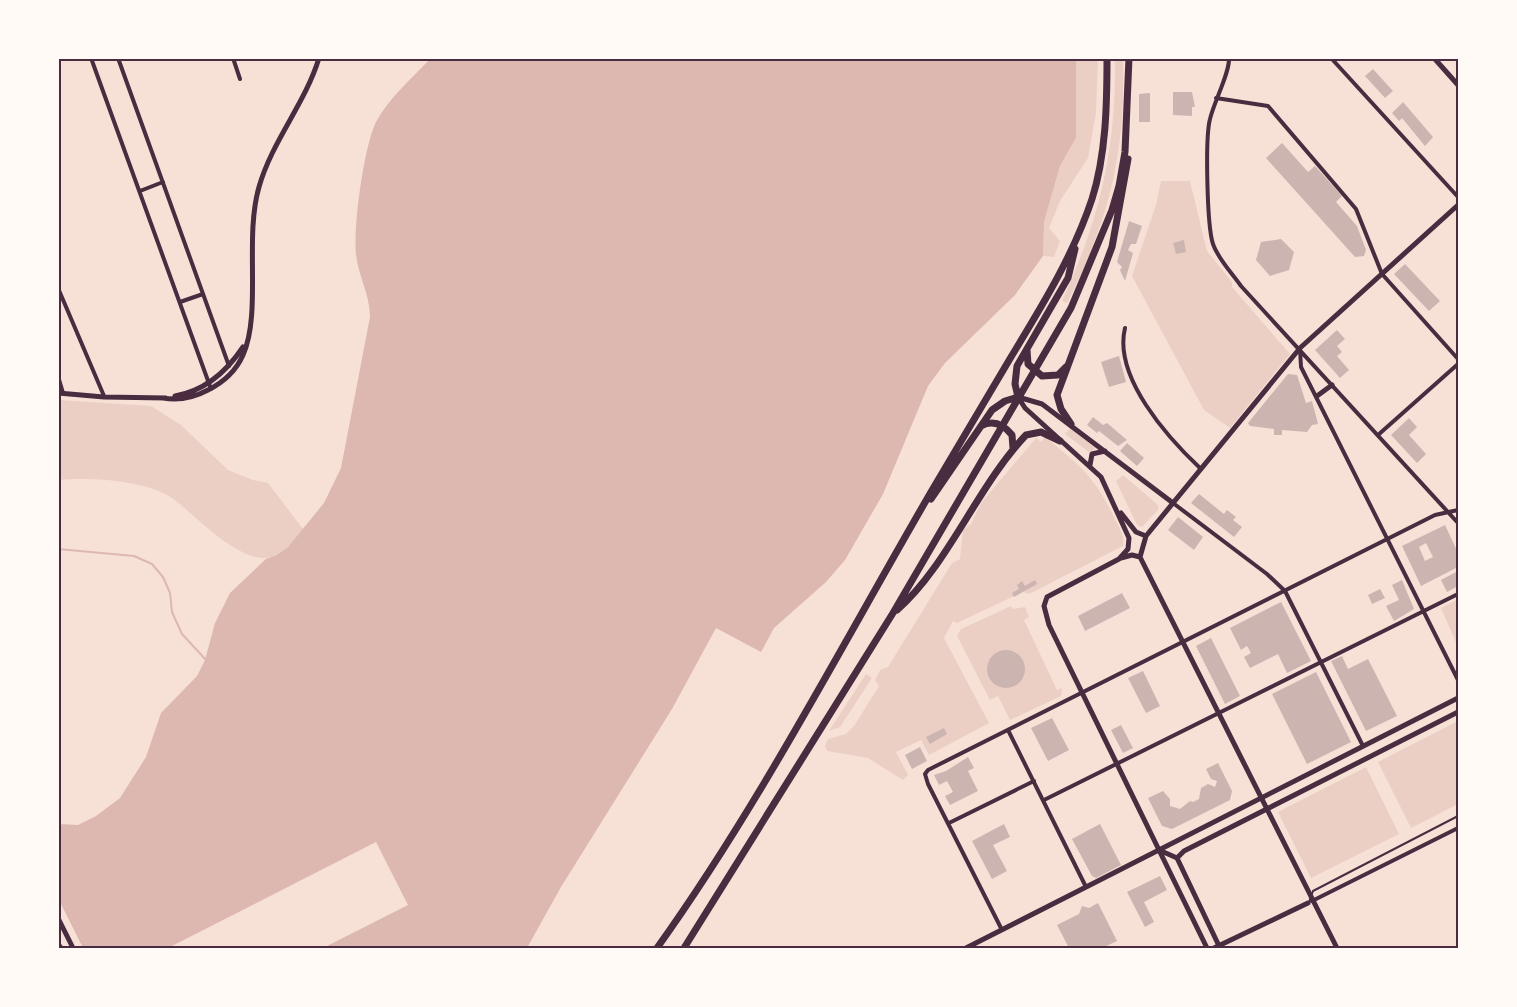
<svg xmlns="http://www.w3.org/2000/svg" width="1517" height="1007" font-family="Mulish,sans-serif">
<style>
.green{fill:#ebcfc5}
.water{fill:#dcb8b0}
.pier{fill:#f7e1d7}
.lines{fill:none;stroke-linecap:round;stroke-linejoin:round}
.stream{stroke:#dcb8b0;stroke-width:2}
.building{fill:#ccb4b1;fill-rule:evenodd}
.service{stroke:#4a2c40;stroke-width:2}
.minor{stroke:#4a2c40;stroke-width:4}
.tertiary{stroke:#4a2c40;stroke-width:5}
.secondary{stroke:#4a2c40;stroke-width:5}
.trunk{stroke:#4a2c40;stroke-width:7}
.neatline{fill:none;stroke:#4a2c40;stroke-width:2}
</style>
<rect width="100%" height="100%" fill="#f7e1d7"/>
<path class="green" d="M1076 59H1098L1096 113 1088 158 1060 201 1049 228 1060 241 1054 257 1043 256 1044 222 1060 166 1076 138Z
M1115 59H1123C1126 152 1109 221 1067 303L1062 301C1100 218 1116 150 1115 59Z
M1161 181H1190L1207 251 1232 282V287L1290 354 1230 428 1204 410 1132 276 1156 205Z
M58 400 151 406 181 425 228 470 253 480 268 483 303 529C295 538 288 550 277 555 245 572 195 514 172 498 145 480 90 477 59 480Z
M1070 428 1095 448 1090 453 1065 434Z
M1045 437C1081 466 1094 476 1115 519 1119 527 1125 536 1123 546L1029 594 1023 592 957 623 953 621 944 638 989 723 929 755 921 740 896 752 908 775 903 780 868 758 827 751 825 746 828 739 846 734 854 726 879 686 875 680 880 670 888 667 952 563 960 559 963 530 971 524 981 503 1036 438 1041 442Z
M1123 475 1158 505V510L1142 527 1137 525 1116 481Z
M1458 599V647L1441 608Z
M1011 606 1013 609 1025 607 1029 617 1024 620 1057 690 1062 688 1061 696 1010 720 998 696 990 700 957 636 961 629Z
M866 674 872 678 840 727 829 731Z
M1458 721V804L1411 828 1378 762Z
M1366 767 1399 834 1311 878 1278 812Z"/>
<path class="water" d="M430 59H1076V138L1060 166 1044 222 1043 256 1015 295 945 363 928 386 883 494 845 560 826 582 774 628 761 652 716 628 672 709 561 887 527 948H323L408 905 376 842 168 948H59L58 824 78 825 96 816 120 798 146 757 161 713 197 676 205 660 215 623 230 593 266 559 277 555 288 547 324 503 341 468 370 317C370 294 358 276 356 254 353 227 364 146 376 122 388 99 412 78 430 59Z"/>
<path class="pier" d="M58 900H59L83 948H58Z"/>
<g class="lines">
<path class="stream" d="M58 549 134 556 152 564 163 577 170 593 172 612 182 634 207 661"/>
</g>
<path class="building" d="M1373 69 1393 91 1385 98 1365 76Z
M1173 92H1192L1195 107H1192V116L1173 115Z
M1150 93V122H1139V94Z
M1403 102 1433 137 1425 146 1402 118 1399 121 1392 113Z
M1282 143 1308 172 1315 166 1342 196 1336 202 1357 226 1366 250 1364 256 1355 257 1266 158Z
M1129 221 1142 226 1136 244H1131L1128 250 1133 253 1125 281 1120 270 1122 267 1117 262Z
M1281 239 1294 252 1289 270 1270 276 1256 260 1261 242Z
M1184 240 1186 252 1176 254 1173 243Z
M1405 264 1440 301 1429 311 1394 274Z
M1337 330 1345 339 1337 346 1342 352 1337 356 1349 370 1340 378 1315 350Z
M1119 356 1126 382 1109 387 1101 362Z
M1288 374 1297 375 1306 403 1312 401 1318 424 1312 425 1307 432 1282 430V435H1274V429L1250 426 1248 423Z
M1093 417 1103 425 1107 423 1127 440 1118 446 1099 431 1097 433 1087 425Z
M1409 418 1417 427 1409 435 1426 454 1417 463 1391 435Z
M1127 443 1144 458 1137 466 1120 451Z
M1199 494 1224 514 1227 510 1236 517 1233 520 1242 527 1234 537 1191 503Z
M1178 517 1203 537 1194 550 1168 530Z
M1445 525 1458 553V567L1421 586 1402 546ZM1426 543 1433 557 1425 561 1419 547Z
M1458 571V586L1447 592 1441 580Z
M1035 580 1037 584 1014 597 1012 593 1019 589 1017 585 1022 581 1025 586Z
M1402 580 1414 609 1394 621 1386 606 1399 600 1392 585Z
M1380 589 1385 598 1372 604 1368 595Z
M1122 593 1130 608 1085 631 1078 616Z
M1281 602 1311 661 1287 673 1278 654 1250 668 1244 657 1251 653 1247 646 1241 650 1230 628Z
M1211 638 1240 696 1225 704 1196 646Z
M987 669a19 19 0 1 1 38 0a19 19 0 1 1-38 0Z
M1342 656 1348 669 1368 659 1397 716 1366 731 1331 661Z
M1143 671 1160 706 1146 713 1128 678Z
M1316 672 1351 742 1307 764 1272 694Z
M1052 718 1069 750 1048 761 1031 728Z
M1121 725 1133 748 1123 753 1111 730Z
M944 728 947 734 930 744 926 737Z
M920 747 927 761 912 769 905 755Z
M968 757 974 768 968 771 978 791 950 805 945 796 953 792 947 781 939 785 934 775 946 771Z
M1218 763 1232 791 1230 800 1172 829 1162 826 1148 798 1163 791 1170 799V806L1180 809 1190 801 1193 802 1199 799 1201 788 1208 784 1215 787 1217 781 1211 779 1206 769Z
M1004 824 1010 837 993 845 1007 871 992 879 972 841Z
M1100 824 1121 865 1096 878 1092 876 1072 839Z
M1160 876 1167 890 1144 902 1154 922 1145 927 1127 892Z
M1098 903 1117 941 1102 948H1069L1057 925 1079 914 1082 906 1089 908Z"/>
<g class="lines">
<path class="service" d="M1309 902 1313 891 1458 816"/>
<path class="minor" d="M91 58 211 389
M118 58 229 366
M233 58 240 79
M1229 58C1230 72 1214 102 1210 119 1205 138 1207 226 1213 244 1218 259 1232 273 1241 286L1458 523
M1331 58 1458 197
M1216 98 1268 106 1356 209 1382 274 1458 359
M140 191 163 182
M58 288 104 396
M180 302 203 294
M1125 328C1113 377 1168 438 1201 469
M1300 349 1301 367 1458 680
M58 376 63 393
M1378 435 1458 364
M1173 503 1267 574 1285 591 1363 746
M1008 730 1086 887
M1044 800 1458 594
M949 823 1034 781
M1312 901 1458 828
M1002 930 928 784 925 774 928 770 1435 515 1458 510"/>
<path class="tertiary" d="M1434 58 1458 85
M58 393 104 397 166 398
M175 396C204 391 227 371 243 347
M1317 396 1332 385
M1018 397 1025 408 1101 477 1129 538 1128 549 1119 559 1047 597 1044 606 1049 625 1159 850
M1018 397 1042 404 1173 503
M163 398C179 401 193 398 208 390 222 383 236 371 243 355 262 312 244 238 259 187 272 141 305 104 319 58
M1090 465 1092 454 1105 451
M1121 513 1136 532 1146 536
M1121 558 1132 555 1140 557
M1214 948 1308 903
M1337 948 1140 557 1146 536 1300 348 1458 205"/>
<path class="secondary" d="M1159 850 1207 948
M1159 850 1177 858
M1177 858 1184 851 1458 712
M1177 858 1220 948
M58 918 73 948
M58 944 61 948
M966 948 1458 698"/>
<path class="trunk" d="M1027 350 1028 364 1042 376 1058 375 1066 367
M1071 424 1061 409 1057 395 1112 247 1128 159
M981 426C994 419 1004 425 1012 435L1013 448
M931 499 992 410 1005 401 1018 397 1015 384 1017 366 1068 278 1075 249
M897 610C947 567 978 485 1026 435L1041 432 1060 441
M657 948C760 804 842 645 931 492 958 447 984 402 1011 357 1042 306 1073 256 1092 199 1106 155 1107 105 1107 58
M684 948 893 613 1071 308 1112 210 1119 186 1125 152 1129 58"/>
</g>
<rect width="1517" height="1007" fill="none" stroke="#fffaf5" stroke-width="120"/>
<rect x="60" y="60" width="1397" height="887" class="neatline"/>
</svg>
